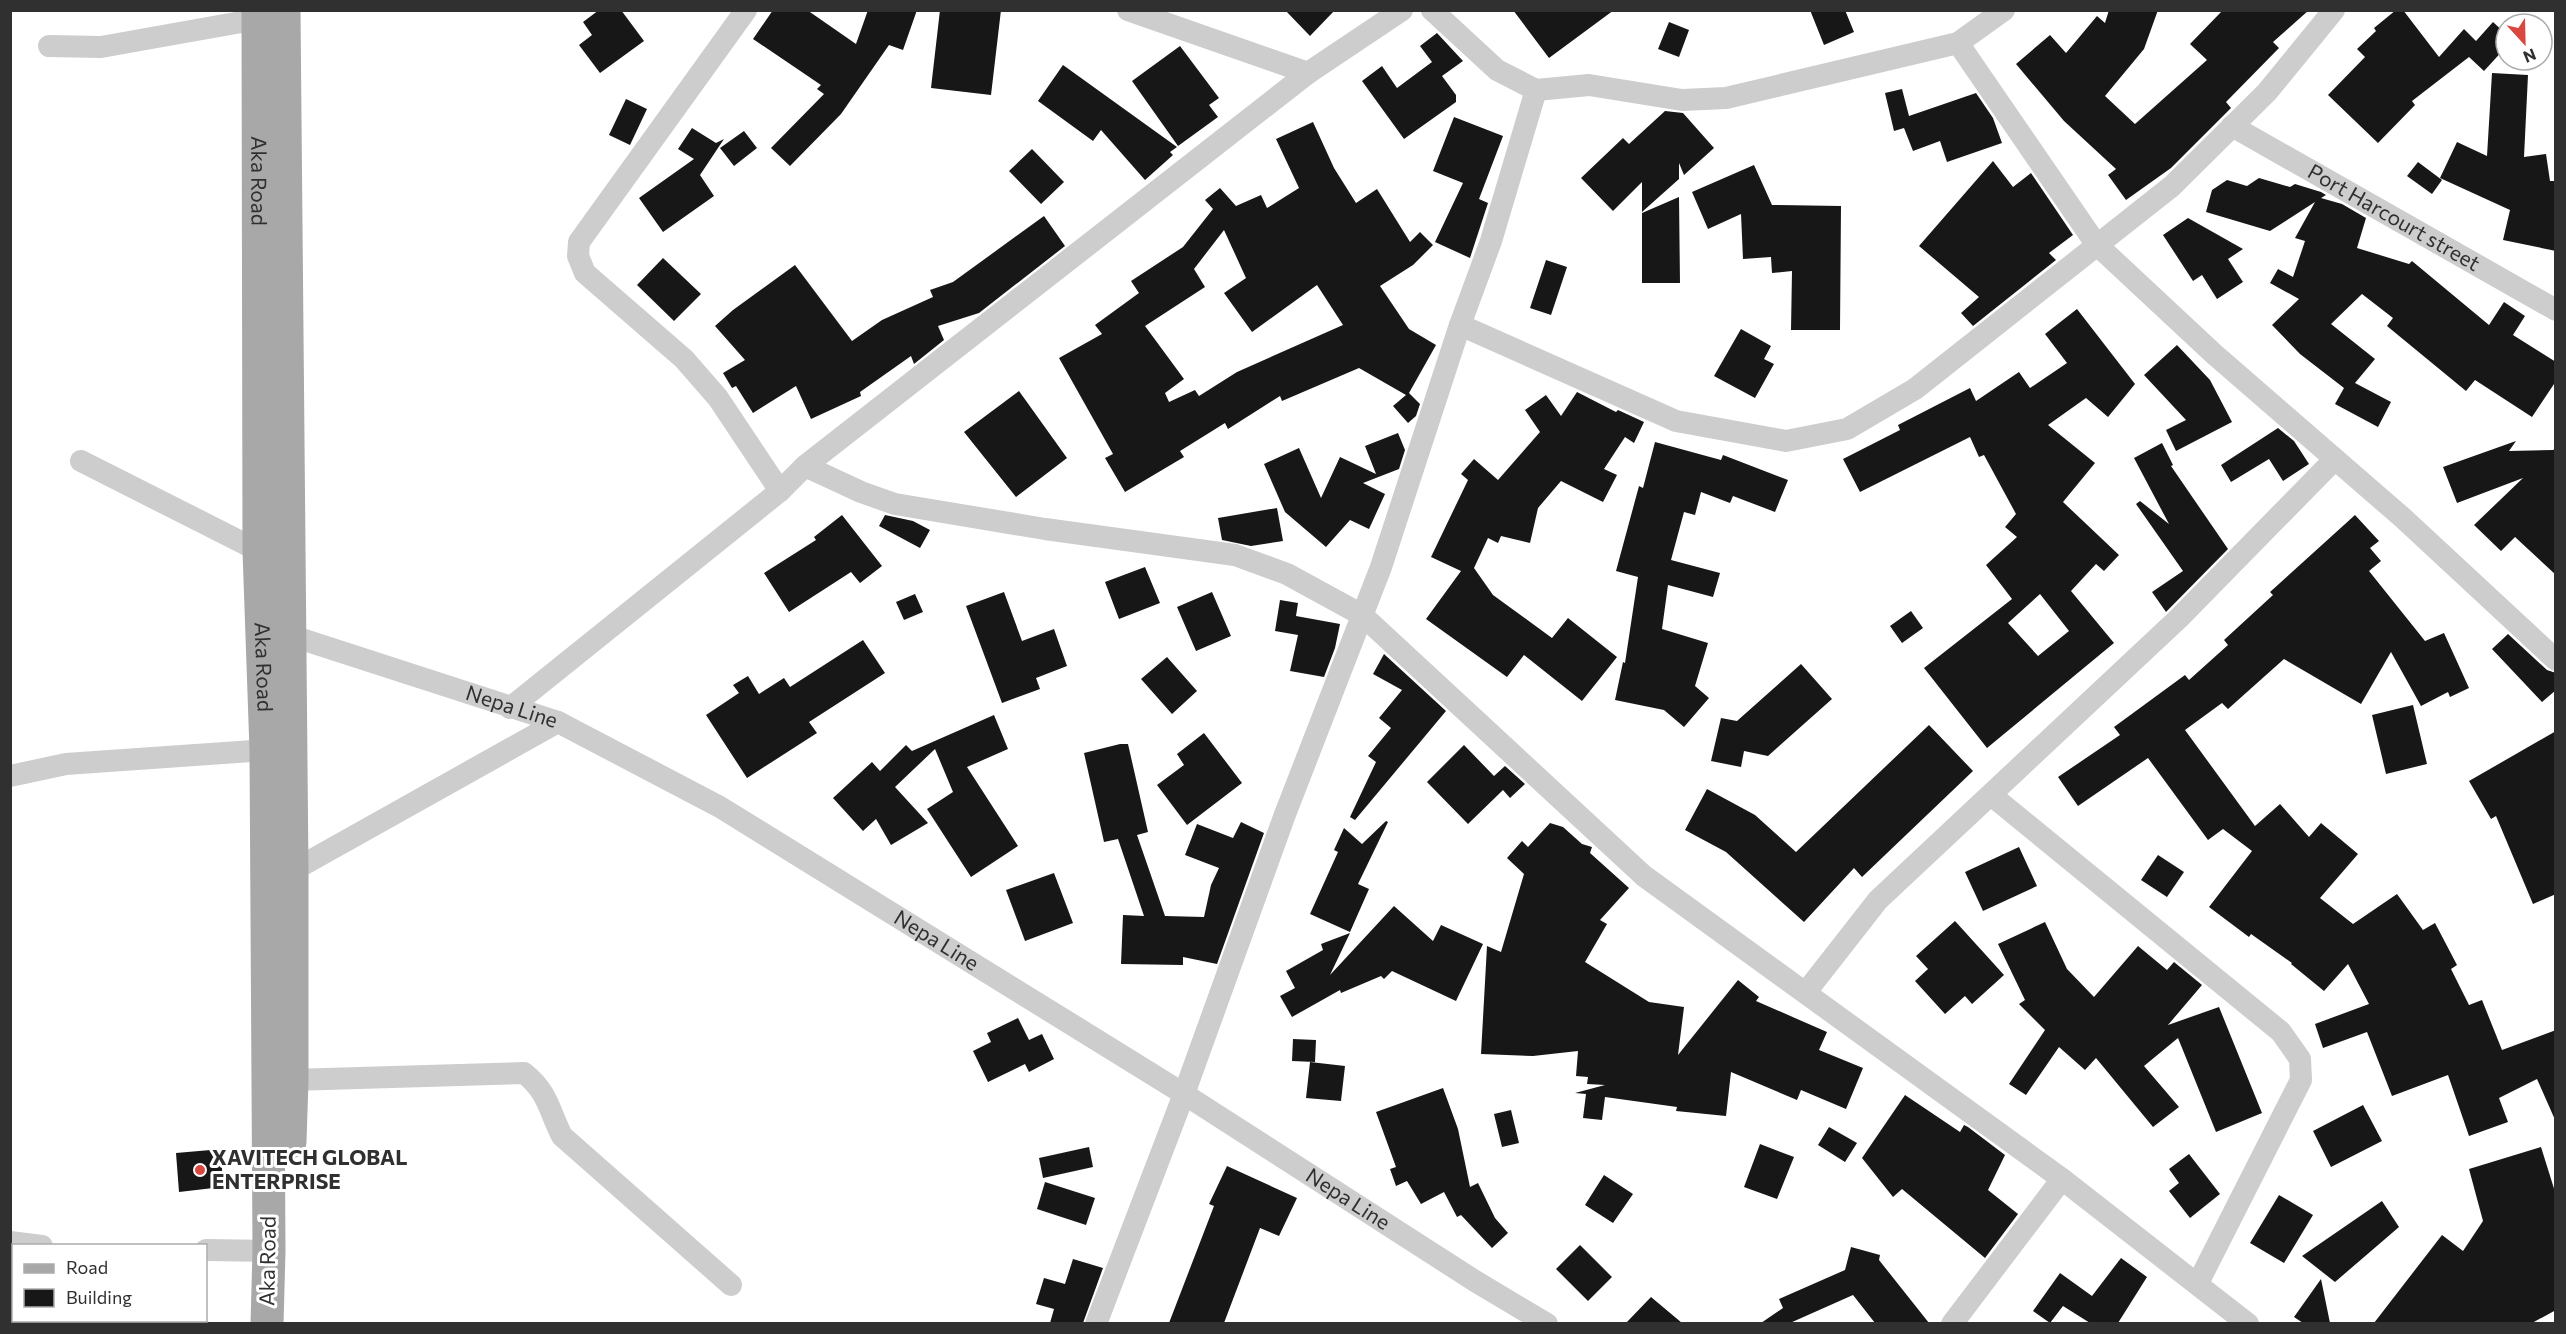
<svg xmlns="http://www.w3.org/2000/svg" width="2566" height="1334" font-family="Commissioner,sans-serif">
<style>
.building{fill:#171717;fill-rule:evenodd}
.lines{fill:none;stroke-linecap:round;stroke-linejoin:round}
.street{stroke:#cdcdcd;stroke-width:22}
.primary{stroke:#a8a8a8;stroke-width:33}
.poi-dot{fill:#d84740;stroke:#fff;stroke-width:2}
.labels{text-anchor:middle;stroke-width:6;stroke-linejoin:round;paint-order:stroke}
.street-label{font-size:21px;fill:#303030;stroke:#fff}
.poi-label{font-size:21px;font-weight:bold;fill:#303030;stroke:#fff;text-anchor:start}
</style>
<rect width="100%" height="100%" fill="#fff"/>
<path class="building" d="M599 10H621L644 41 600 73 579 45 592 35 583 22Z
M773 10H807L856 44 868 10H917L903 50 889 45 841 114 790 166 771 148 824 94 817 89 821 85 753 39Z
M940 10H1001L991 95 931 88Z
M1285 10H1335L1310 36Z
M1513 10H1614L1549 58Z
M1810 10H1845L1854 32 1824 45Z
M2109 10H2158L2144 49 2105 96 2135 124 2207 60 2190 44 2223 10H2309L2273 42 2279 48 2226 102 2231 108 2171 168 2126 200 2108 175 2116 169 2064 121 2016 64 2050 35 2066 53 2097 16 2105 23Z
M2396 10H2403L2439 57 2464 29 2476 41 2493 22 2506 34V47L2484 71 2469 57 2412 101 2415 105 2378 143 2328 95 2365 57 2357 49 2376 31 2374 28Z
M1669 22 1689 30 1679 57 1658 49Z
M1437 33 1463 61 1442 76 1456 95V102L1404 139 1362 81 1382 66 1397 88 1432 62 1420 46Z
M1180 46 1219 98 1209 105 1218 117 1178 146 1132 81Z
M1063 65 1177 147 1170 152 1173 155 1145 180 1101 130 1093 141 1038 101Z
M2492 73 2528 75 2524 157 2546 154 2550 181H2556V251L2503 240 2510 210 2440 178 2457 142 2487 156Z
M1902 89 1909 116 1976 93 1993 118 2002 143 1947 162 1940 141 1913 151 1904 128 1894 131 1885 93Z
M626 99 647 109 630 145 609 135Z
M1665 111 1683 113 1714 148 1684 175 1679 163V179L1642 212V182L1613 211 1581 178 1623 138 1629 144Z
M1454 117 1503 136 1479 199 1488 203 1470 258 1435 242 1463 183 1433 171Z
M1313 122 1334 168 1356 203 1377 189 1410 242 1420 232 1433 245 1413 265 1380 286 1409 329 1436 345 1409 393 1420 404 1416 416 1408 423 1393 406 1406 395 1359 368 1282 401 1280 396 1228 429 1225 423 1180 451 1184 457 1125 492 1105 458 1113 454 1059 358 1102 334 1095 325 1139 293 1131 281 1183 247 1213 209 1205 200 1220 188 1236 206 1261 195 1267 208 1299 188 1276 139ZM1224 230 1246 278 1224 293 1252 332 1317 285 1343 325 1237 372 1199 396 1195 390 1169 402 1165 393 1184 379 1145 326 1205 287 1194 269Z
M692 128 716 143 724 139 700 175 714 196 663 232 639 198 694 159 678 149Z
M744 131 757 148 734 166 720 148Z
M1032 149 1064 182 1041 204 1009 171Z
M1993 161 2013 187 2031 173 2073 235 2049 253 2056 260 1973 326 1961 313 1979 297 1919 246Z
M2418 162 2442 180 2432 194 2407 176Z
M1754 165 1772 205 1841 206 1840 330H1791L1792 271 1772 273 1771 257 1743 259 1741 214 1708 229 1692 192Z
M2259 178 2290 187 2295 184 2321 192 2326 195 2321 198 2342 204 2366 218 2357 248 2409 264 2412 261 2489 325 2504 302 2525 316 2513 335 2556 362V381L2532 417 2475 380 2466 391 2387 326 2393 318 2362 294 2331 324 2375 359 2355 383 2391 402 2378 427 2335 404 2344 388 2300 354 2272 325 2299 299 2270 283 2278 269 2293 277 2305 241 2295 238 2315 202 2270 231 2206 212 2212 190 2227 180 2247 186Z
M1679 197 1680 283H1642V213Z
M1044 216 1065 246 979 313 938 326 944 340 914 364 911 356 860 392 861 396 811 419 796 386 753 413 736 386 732 388 723 373 745 360 715 326 733 310 795 265 852 341 882 320 933 297 930 290 953 282Z
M2188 218 2243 249 2228 259 2243 282 2217 299 2202 275 2193 281 2163 235Z
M663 258 701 294 674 321 637 285Z
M1546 260 1567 267 1551 315 1530 308Z
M2077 309 2135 384 2108 417 2086 398 2048 425 2095 463 2063 502 2119 555 2104 571 2096 564 2071 591 2114 643 1987 748 1924 668 2012 599 1986 565 2017 537 2005 527 2016 514 1984 455 1979 457 1970 437 1860 492 1843 459 1900 430 1898 425 1970 388 1976 401 2019 372 2030 388 2067 363 2045 334ZM2040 594 2069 631 2038 656 2008 623Z
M1741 329 1771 346 1764 359 1774 364 1755 398 1714 376Z
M2177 345 2210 380 2232 422 2176 451 2166 430 2186 420 2144 375Z
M1019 391 1067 458 1016 497 964 432Z
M1577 392 1616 412 1618 410 1644 422 1634 443 1625 437 1604 469 1617 475 1603 502 1561 481 1538 508 1530 543 1501 536 1498 543 1488 538 1474 568 1493 595 1552 638 1568 618 1617 657 1582 701 1524 655 1507 677 1426 619 1461 571 1431 557 1468 480 1461 474 1474 459 1498 480 1540 432 1525 410 1546 395 1561 416Z
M2278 428 2294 441 2309 464 2283 481 2269 459 2231 482 2221 465Z
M1398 433 1405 450 1399 469 1363 483 1385 494 1369 529 1350 520 1326 547 1285 512 1264 464 1299 448 1321 498 1340 457 1376 474 1365 446Z
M2516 441 2509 451 2553 450 2556 448V575L2515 537 2501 551 2474 525 2523 478 2457 503 2443 467Z
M1655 442 1721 460 1723 455 1788 480 1775 512 1733 496 1730 503 1701 492 1695 515 1684 512 1671 560 1720 573 1713 597 1668 585 1662 629 1708 643 1695 686 1709 698 1684 727 1664 710 1615 700 1623 662 1625 663 1638 577 1616 571 1639 486 1643 488Z
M2162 443 2173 465 2171 466 2228 549 2166 612 2152 592 2183 571 2136 504 2140 501 2169 524 2134 458Z
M1277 508 1283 541 1251 546 1222 540 1218 518Z
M842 515 882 566 860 583 851 572 789 612 764 573 816 540 814 537Z
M885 515 913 521 930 530 920 548 879 526Z
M2355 515 2379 541 2370 548 2381 561 2369 571 2425 641 2444 633 2469 688 2450 697 2448 692 2421 706 2391 652 2361 704 2284 659 2228 709 2222 703 2185 730 2255 826 2280 804 2309 837 2321 823 2358 854 2320 898 2353 924 2397 894 2423 930 2435 923 2457 965 2451 969 2469 1005 2482 1000 2502 1050 2556 1030V1122L2537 1079 2499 1098 2508 1122 2469 1136 2448 1075 2392 1096 2367 1032 2323 1048 2315 1024 2369 1004 2348 964 2324 991 2291 964 2292 963 2251 934 2249 937 2209 907 2252 851 2223 829 2208 840 2148 758 2078 806 2058 777 2120 735 2114 727 2185 675 2189 680 2228 645 2224 640 2273 595 2270 592Z
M1145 567 1160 603 1119 619 1105 582Z
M1004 592 1022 641 1054 629 1067 666 1036 678 1040 689 1002 703 966 606Z
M1212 592 1231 636 1196 651 1177 607Z
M915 594 923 612 904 620 896 602Z
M1280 600 1298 603 1296 616 1340 624 1335 648 1324 677 1290 671 1298 635 1275 631Z
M1911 611 1923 628 1902 643 1890 626Z
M2508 634 2547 670 2556 673V690L2542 702 2492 649Z
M863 640 885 673 809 722 817 733 747 778 706 715 739 693 733 685 748 676 759 694 784 678 790 687Z
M1384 654 1446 711 1355 820 1350 817 1376 762 1368 756 1391 728 1379 718 1402 690 1373 674Z
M1167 657 1197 691 1172 714 1141 679Z
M1801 664 1832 699 1768 756 1744 751 1741 767 1711 761 1721 718 1737 721Z
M2413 705 2427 764 2386 774 2372 715Z
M994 715 1008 749 967 767 1018 846 971 877 927 809 953 792 935 749 895 787 928 823 891 845 876 819 863 831 833 798 872 762 880 771 906 745 912 751Z
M1929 725 1973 771 1862 877 1854 868 1804 922 1726 852 1685 830 1707 789 1755 815 1796 852Z
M2556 731V894L2533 904 2496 816 2491 819 2469 781Z
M1204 733 1242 783 1187 825 1157 785 1184 765 1177 754Z
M1120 744H1128L1148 832 1137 835 1165 916 1204 917 1211 885 1219 868 1185 855 1197 824 1233 838 1241 822 1264 833 1217 964 1183 957V965L1121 964 1123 915 1144 916 1118 839 1104 842 1084 753Z
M1464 745 1494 776 1505 766 1525 784 1510 798 1503 790 1468 824 1427 782Z
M1386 821 1388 822 1358 884 1369 889 1350 932 1310 914 1338 852 1334 850 1344 828 1362 844Z
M1550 823 1563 827 1582 844 1592 847 1590 853 1629 888 1600 920 1607 924 1585 962 1649 1002 1684 1007 1678 1055 1738 980 1759 997 1756 1001 1827 1032 1819 1050 1863 1068 1846 1109 1801 1090 1797 1100 1731 1072 1726 1116 1676 1111 1677 1107 1605 1097 1602 1120 1583 1118 1586 1094 1575 1093 1605 1085 1587 1084 1588 1077 1576 1076 1578 1051 1533 1056 1481 1054 1487 946 1501 952 1524 874 1507 858 1522 841 1528 847Z
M2019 847 2037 886 1983 911 1965 872Z
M2158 855 2184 872 2167 897 2141 880Z
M1054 873 1073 923 1025 941 1006 890Z
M1394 906 1433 941 1441 925 1483 944 1456 1001 1392 971 1384 979 1381 976 1341 993 1340 990 1292 1017 1280 996 1295 988 1286 971 1323 950 1321 944 1350 933 1330 975Z
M1955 921 2004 975 1972 1004 1965 996 1945 1014 1915 981 1928 969 1916 956Z
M2045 922 2067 969 2094 997 2138 946 2167 970 2174 962 2202 985 2168 1025 2219 1007 2262 1113 2216 1132 2178 1038 2144 1066 2179 1107 2153 1127 2096 1058 2085 1070 2059 1047 2026 1095 2009 1084 2045 1030 2019 1004 2025 1000 1998 944Z
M1018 1018 1029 1040 1042 1034 1054 1059 1029 1072 1025 1064 988 1082 973 1051 991 1042 987 1033Z
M1293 1039 1316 1040 1315 1062 1292 1061Z
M1310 1062 1345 1066 1341 1101 1306 1098Z
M1443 1088 1458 1129 1470 1187 1478 1183 1495 1218 1508 1233 1492 1248 1461 1215 1457 1217 1444 1192 1421 1204 1407 1181 1396 1186 1390 1169 1396 1167 1376 1112Z
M1905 1095 1960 1132 1964 1125 1968 1127 2005 1155 1988 1190 2018 1214 1985 1258 1902 1189 1893 1197 1862 1158Z
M2363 1105 2382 1141 2331 1167 2313 1131Z
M1511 1110 1519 1143 1502 1147 1494 1114Z
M1829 1127 1857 1143 1845 1162 1818 1145Z
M1760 1144 1794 1157 1777 1199 1744 1187Z
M1089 1147 1093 1167 1043 1178 1039 1158Z
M2541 1147 2556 1195V1310L2532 1323H2374L2442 1235 2463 1251 2483 1221 2469 1169Z
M222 1149V1187L179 1192 176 1153Z
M2189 1154 2220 1194 2190 1218 2169 1191 2179 1183 2169 1169Z
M1227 1166 1297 1198 1279 1236 1260 1228 1224 1323H1169L1214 1206 1209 1204Z
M1604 1175 1633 1194 1613 1223 1585 1205Z
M1045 1182 1095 1198 1086 1225 1037 1209Z
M2279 1195 2313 1215 2284 1263 2250 1243Z
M2382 1201 2399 1227 2335 1282 2302 1256Z
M1580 1245 1612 1277 1588 1301 1556 1269Z
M1851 1247 1880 1255 1879 1260 1929 1323H1875L1853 1295 1790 1323H1761L1783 1308 1779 1299 1845 1270Z
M2121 1258 2147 1277 2118 1323H2090L2063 1306 2050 1323 2033 1311 2060 1273 2092 1296Z
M1073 1259 1103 1268 1083 1323H1050L1054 1309 1036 1304 1044 1278 1065 1284Z
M2321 1279 2330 1323H2303L2294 1317Z
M1651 1297 1682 1323H1626Z"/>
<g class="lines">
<g class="street">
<path d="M746 10 579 242 578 256 585 273 684 359 718 398 780 491"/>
<path d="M1128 10 1308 73"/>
<path d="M1432 10 1497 70 1536 90 1589 85 1682 100 1726 98 1958 43 2004 10"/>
<path d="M1958 43 2096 244 2214 354 2403 518 2556 660"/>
<path d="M49 46 101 47 258 19"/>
<path id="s1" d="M2232 126 2556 310"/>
<path d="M1460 325 1676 421 1786 441 1847 429 1915 389 2172 186 2267 92 2334 10"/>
<path d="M81 461 259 551"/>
<path d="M805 466 861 492 895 504 1045 529 1235 555 1287 574 1362 615 1644 876 2062 1179 2248 1324"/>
<path id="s2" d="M289 635 558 722 720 807 1184 1094 1475 1281 1547 1324"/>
<path d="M510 708 780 491 805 466 1308 73 1402 10"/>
<path d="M10 776 66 764 266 750"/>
<path d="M1991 795 2281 1032 2300 1059 2301 1080 2198 1283"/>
<path d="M292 871 558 722"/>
<path d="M1806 992 1878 900 2179 618 2335 459"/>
<path d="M292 1080 524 1073C549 1093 549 1111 562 1136L731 1285"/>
<path d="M10 1242 42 1246"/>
<path d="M206 1250 269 1251"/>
<path d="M1096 1324 1184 1094 1284 817 1381 567 1460 325 1491 241 1536 90"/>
<path d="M1952 1324 2062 1179"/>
</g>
<g class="primary">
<path id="s3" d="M258 10 259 551 266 750 269 1251 267 1324"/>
<path d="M284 10 292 871V1080L290 1142"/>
</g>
</g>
<circle class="poi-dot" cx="200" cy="1170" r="6"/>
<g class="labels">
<g class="street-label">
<text dy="7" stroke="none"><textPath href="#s3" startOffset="171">Aka Road</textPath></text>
<text dy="7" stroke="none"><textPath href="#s1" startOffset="186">Port Harcourt street</textPath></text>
<text dy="7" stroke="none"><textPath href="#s3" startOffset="657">Aka Road</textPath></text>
<text dy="7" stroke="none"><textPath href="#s2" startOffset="234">Nepa Line</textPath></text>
<text dy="7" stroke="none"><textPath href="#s2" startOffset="720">Nepa Line</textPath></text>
<text dy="7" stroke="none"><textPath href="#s2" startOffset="1206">Nepa Line</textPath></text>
<text transform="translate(268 1261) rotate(-89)" y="7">Aka Road</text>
</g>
<g class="poi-label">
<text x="212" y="1165">XAVITECH GLOBAL<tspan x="212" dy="24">ENTERPRISE</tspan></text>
</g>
</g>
<rect width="2566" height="1334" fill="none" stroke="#303030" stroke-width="24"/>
<rect x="12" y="1244" width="195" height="78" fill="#ffffff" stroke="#acacac" stroke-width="1.5"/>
<rect x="24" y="1264" width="30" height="9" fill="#a8a8a8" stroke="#acacac" stroke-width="1.5"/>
<text x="66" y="1274" font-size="18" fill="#303030">Road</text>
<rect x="24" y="1289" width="30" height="18" fill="#171717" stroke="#acacac" stroke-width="1.5"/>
<text x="66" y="1304" font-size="18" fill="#303030">Building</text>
<g transform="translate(2524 42) rotate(158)"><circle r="28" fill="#ffffff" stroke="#acacac" stroke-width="1.5"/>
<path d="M0-4.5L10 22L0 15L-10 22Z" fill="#d84740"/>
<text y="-9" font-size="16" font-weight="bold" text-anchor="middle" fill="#303030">N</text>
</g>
</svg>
